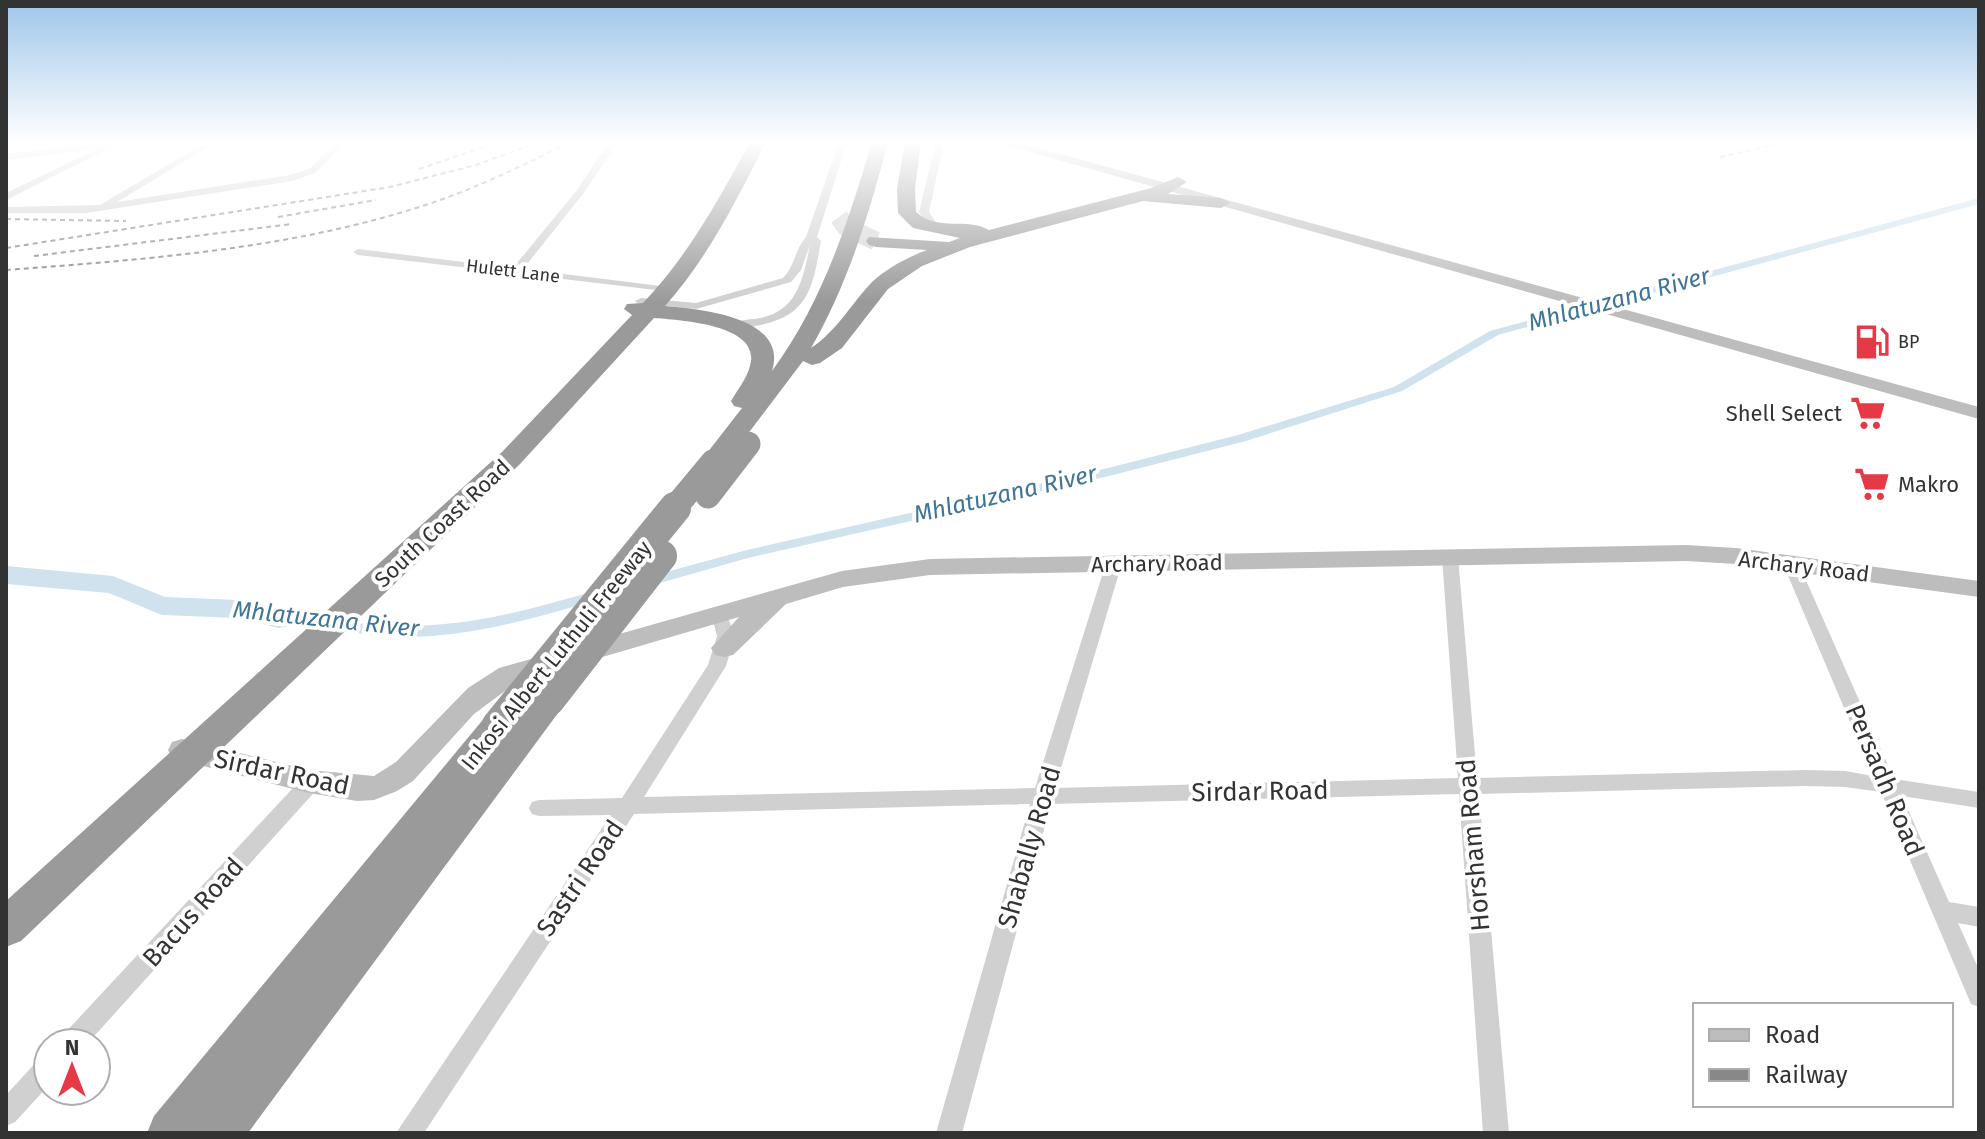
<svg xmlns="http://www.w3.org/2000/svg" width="1985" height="1139" font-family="'Fira Sans',sans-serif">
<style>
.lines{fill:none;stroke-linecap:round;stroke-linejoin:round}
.canal{fill:#cfe2ee;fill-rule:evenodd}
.river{fill:#cfe2ee;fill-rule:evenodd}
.highway-tunnel{stroke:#d6d6d6;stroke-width:19;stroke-dasharray:19 9;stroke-linecap:butt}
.street{fill:#d0d0d0;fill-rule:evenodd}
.secondary{fill:#bdbdbd;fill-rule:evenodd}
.highway{fill:#9a9a9a;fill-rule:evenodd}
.rail{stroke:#888;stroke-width:2;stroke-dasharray:5 4;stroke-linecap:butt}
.highway-bridge-far1{stroke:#9a9a9a;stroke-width:25}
.highway-bridge{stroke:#9a9a9a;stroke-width:32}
.labels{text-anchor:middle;stroke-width:8;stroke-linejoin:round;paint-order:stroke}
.far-street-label{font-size:18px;fill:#333;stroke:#fff}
.far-poi-label{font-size:18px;fill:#333;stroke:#fff;text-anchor:start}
.poi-label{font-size:22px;fill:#333;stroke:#fff;text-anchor:end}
.street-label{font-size:22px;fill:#333;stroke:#fff}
.water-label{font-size:24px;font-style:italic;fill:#3f7597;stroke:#fff}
.near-street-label{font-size:26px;fill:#333;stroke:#fff}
</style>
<rect width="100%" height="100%" fill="#fff"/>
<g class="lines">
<path class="canal" d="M1979 198V204L1498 335 1402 391 1246 441 1109 476 748 558 649 586 642 581 644 578 747 550 1108 468 1238 435 1394 387 1490 331Z
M595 591 602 596 600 599C545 615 489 632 432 636 381 639 330 629 279 624L272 619 279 614C330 619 381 629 432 625 488 622 542 606 595 591Z"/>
<path class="river" d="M6 566 113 576 165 597 238 600 289 612 293 619 289 626 279 628 238 618 162 615 109 593 6 584Z"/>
<path class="highway-tunnel" d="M839 217 846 227 876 241"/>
<path class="street" d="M110 142 120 143 6 200V193L97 149 6 160V154L100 143 104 145Z
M206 142H217L117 202 290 175 309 169 337 142H346L315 173 292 181 86 213H6V207L100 205Z
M609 142H618L583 194 523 269 669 287 675 290 673 292 358 255 353 252 358 249 513 268 577 190Z
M839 142H847L817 237 821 241C813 285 810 315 760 325 750 327 738 330 730 325 739 319 750 320 760 318 798 311 803 278 810 245L801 270 791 282 696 309 637 303 635 301 641 298 696 303 783 278C795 266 795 249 806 237Z
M936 142H944L929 212 941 229 936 232 932 231 919 212Z
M1450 552 1458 557 1477 778 1805 770 1845 771 1873 776 1783 564 1785 560H1797L1894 779 1979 792V808L1902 796 1949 902 1979 907V927L1958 923 1979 970V1007L1971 1004 1881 792 1845 787 1805 786 1479 794 1509 1133H1483L1459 794 1051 804 962 1133H936L1030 804 634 814 424 1133H396L611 815 539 816 532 814 529 808 532 802 539 800 622 798 708 665 717 636 711 614 713 610H725L735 636 726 666 644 797 1035 788 1106 563 1114 558 1122 563 1055 788 1458 778 1442 557Z
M313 772 320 774 323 780 320 786 88 1043H60L63 1035 306 774Z
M48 1056V1086L15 1122 6 1126V1095L39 1059Z"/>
<path class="secondary" d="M995 142H1017L1979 407V419Z
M1686 545 1736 548 1979 581V597L1736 564 1686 561 930 575 843 587 786 604 733 655 724 657 715 655 711 648 739 617 517 682 474 714 413 781 397 791 374 800 357 801 309 793 172 758 168 750 172 742 182 739 309 770 374 776 396 762 468 688 499 668 842 571 930 559Z"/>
<path class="highway" d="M750 142H766C737 199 708 258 665 306 700 309 789 317 772 371 822 303 848 223 872 142H888C869 214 848 284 811 348 837 331 851 304 872 282 887 268 908 257 927 250L876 247 869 245 866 241 869 237 949 242 960 238 913 228 898 213 897 189 905 142H921L915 189 916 212C938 232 967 217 989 230L1151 188 1178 177 1187 182 1168 194 1221 198 1230 203 1221 208 1143 201 970 247 922 266 888 289 842 348 820 363 812 365 803 361 722 468H704L700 462 742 408 734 406 731 401C738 389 749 376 751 361 756 324 678 320 654 318L520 464 21 941 6 947V901L502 452 632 315 624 309 627 304 643 303C688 256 719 199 750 142Z
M549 687 561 691 566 700 561 709 248 1133H147L154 1116 486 716 498 712 510 716 513 721 537 691Z"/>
<path class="rail" d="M1720 157 1787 142
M419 169 498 142
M278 217 376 200
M6 219 126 221
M6 248 390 187 476 165 539 142
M34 256 292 224
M6 270C152 259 304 248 443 199 487 183 528 163 570 142"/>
<path class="highway-bridge-far1" d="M708 496 748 444
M673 510 713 462"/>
<path class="highway-bridge" d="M549 700 661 556
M498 725 675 508"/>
</g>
<linearGradient id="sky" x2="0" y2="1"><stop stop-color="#9ec6ea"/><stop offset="0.47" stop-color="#fff"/><stop offset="1" stop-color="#fff" stop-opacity="0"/></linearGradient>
<rect width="1985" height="302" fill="url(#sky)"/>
<defs>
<g id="fuel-bare" transform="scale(2.76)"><path d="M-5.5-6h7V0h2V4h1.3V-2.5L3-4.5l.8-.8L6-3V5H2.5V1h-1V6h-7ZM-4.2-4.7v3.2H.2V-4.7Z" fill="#e63946" stroke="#fff" stroke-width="2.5" paint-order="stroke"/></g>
<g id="supermarket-bare" transform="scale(2.76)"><path d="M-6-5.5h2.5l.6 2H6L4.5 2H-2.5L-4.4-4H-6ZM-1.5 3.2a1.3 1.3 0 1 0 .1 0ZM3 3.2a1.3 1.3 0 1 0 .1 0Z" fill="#e63946" stroke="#fff" stroke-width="2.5" paint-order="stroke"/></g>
</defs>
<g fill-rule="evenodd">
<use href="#fuel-bare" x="1872" y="342"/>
<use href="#supermarket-bare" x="1868" y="413"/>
<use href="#supermarket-bare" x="1872" y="484"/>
</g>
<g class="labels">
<g class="far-street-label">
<text transform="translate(513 271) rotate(7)" y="6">Hulett Lane</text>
</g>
<g class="far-poi-label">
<text x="1898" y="348">BP</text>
</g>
<g class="poi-label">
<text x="1842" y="421">Shell Select</text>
<text x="1898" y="492" text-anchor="start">Makro</text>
</g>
<g class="street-label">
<text transform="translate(442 523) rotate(-43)" y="8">South Coast Road</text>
<text transform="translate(1157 563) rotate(-1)" y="8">Archary Road</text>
<text transform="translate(1804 566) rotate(7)" y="8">Archary Road</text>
<text transform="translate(556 655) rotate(-51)" y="8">Inkosi Albert Luthuli Freeway</text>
</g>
<g class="water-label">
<text transform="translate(1619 299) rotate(-15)" y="8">Mhlatuzana River</text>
<text transform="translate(1005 494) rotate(-13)" y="8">Mhlatuzana River</text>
<text transform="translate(326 619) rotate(6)" y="8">Mhlatuzana River</text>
</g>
<g class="near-street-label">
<text transform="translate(282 772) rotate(12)" y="9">Sirdar Road</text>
<text transform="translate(1885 780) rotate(67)" y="9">Persadh Road</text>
<text transform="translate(1260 791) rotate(-1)" y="9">Sirdar Road</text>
<text transform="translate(1473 845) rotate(-95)" y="9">Horsham Road</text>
<text transform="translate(1029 847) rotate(-74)" y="9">Shabally Road</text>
<text transform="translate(580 878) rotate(-56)" y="9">Sastri Road</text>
<text transform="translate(193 912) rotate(-48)" y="9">Bacus Road</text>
</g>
</g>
<rect width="1985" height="1139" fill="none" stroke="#333333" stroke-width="16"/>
<rect x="1693" y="1003" width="260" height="104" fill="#ffffff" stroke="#adadad" stroke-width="2"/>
<rect x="1709" y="1029" width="40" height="12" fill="#bdbdbd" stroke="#adadad" stroke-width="2"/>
<text x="1765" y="1043" font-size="24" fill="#333333">Road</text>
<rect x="1709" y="1069" width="40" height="12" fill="#888888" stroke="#adadad" stroke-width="2"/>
<text x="1765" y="1083" font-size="24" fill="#333333">Railway</text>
<g transform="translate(72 1067)"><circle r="38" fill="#ffffff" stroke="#adadad" stroke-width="2"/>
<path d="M0-6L14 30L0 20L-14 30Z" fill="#e63946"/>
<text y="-12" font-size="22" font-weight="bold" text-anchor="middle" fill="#333333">N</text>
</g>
</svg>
